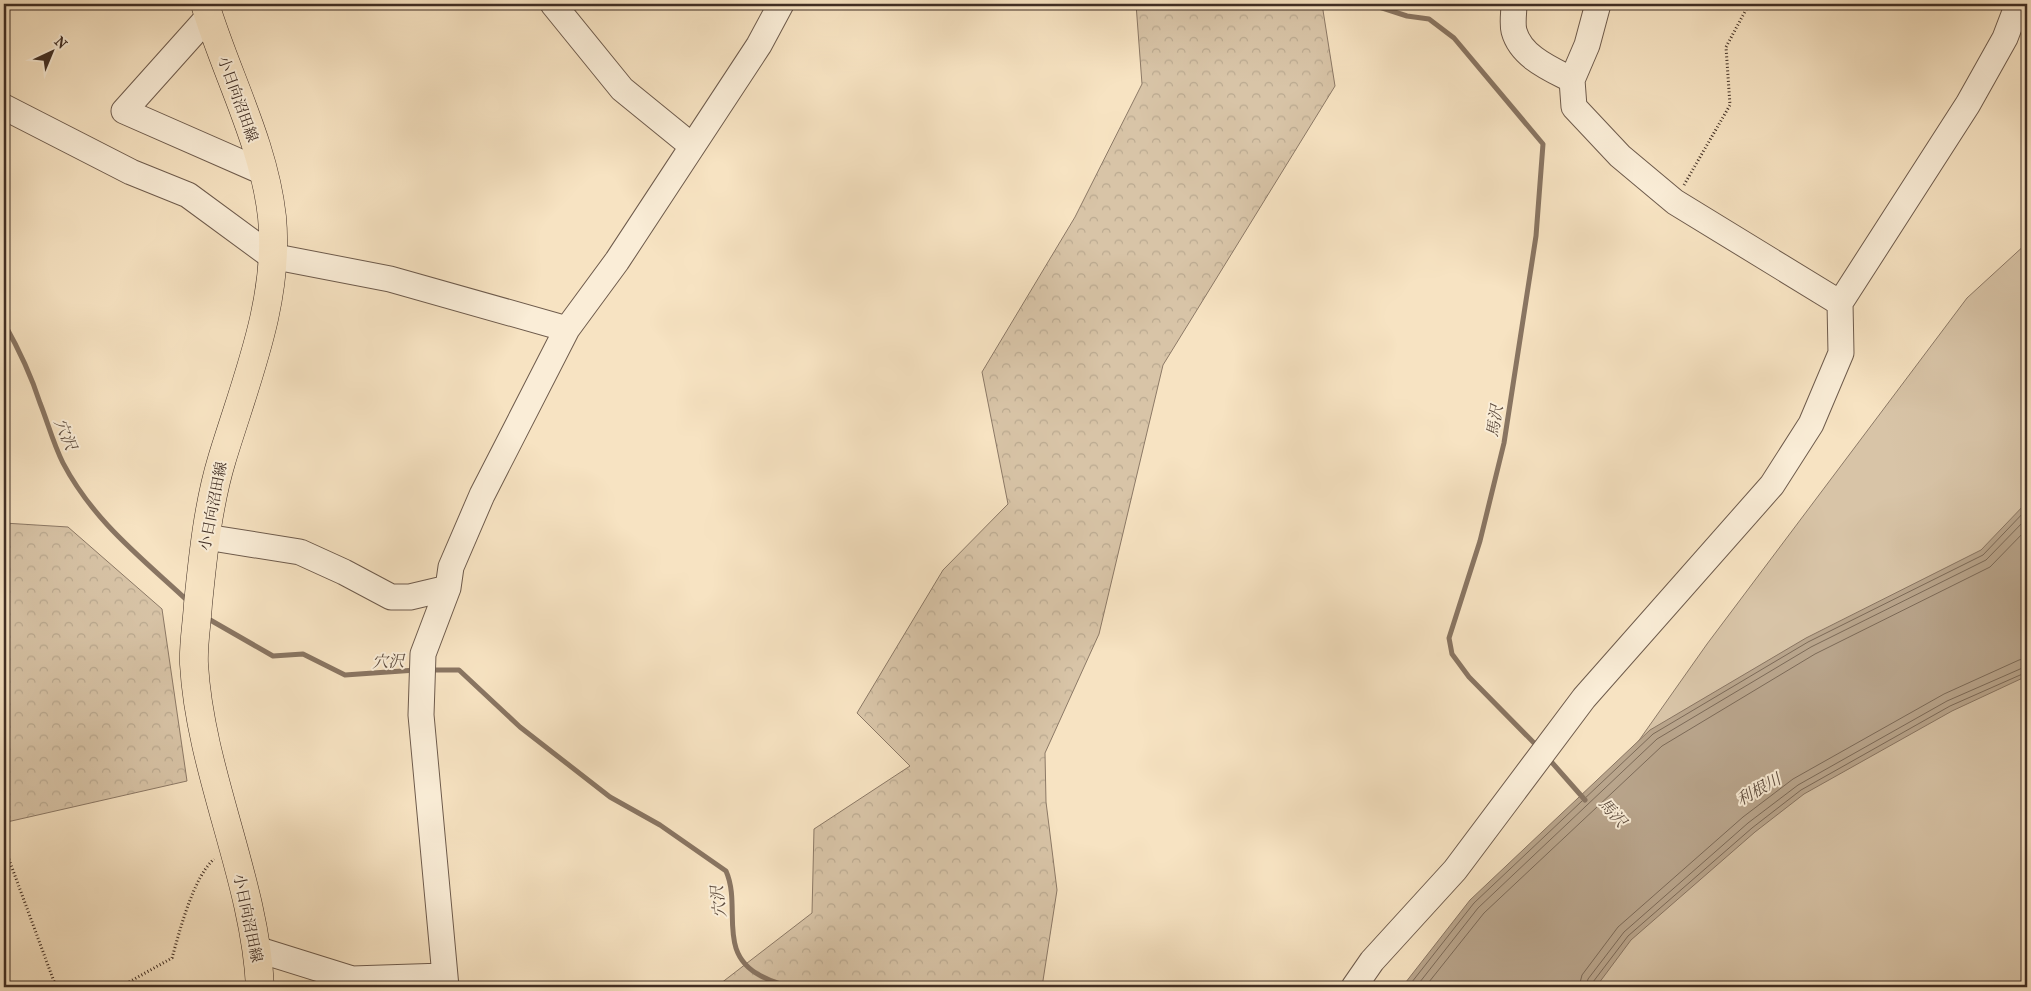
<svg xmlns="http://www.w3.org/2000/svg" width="2031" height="991" font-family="'IM FELL French Canon','Noto Serif JP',serif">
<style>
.grass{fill:#d8c4a7;stroke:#8c7966}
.forest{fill:url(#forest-crowns);stroke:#8c7966}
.water{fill:#b9a58c;stroke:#897562}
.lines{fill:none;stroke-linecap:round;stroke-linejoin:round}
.shore{stroke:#7c6a58;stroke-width:1}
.stream{stroke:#897562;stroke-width:5}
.minor-casing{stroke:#6e5b4c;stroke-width:27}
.major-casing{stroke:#402e24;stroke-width:29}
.path{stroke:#402e24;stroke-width:3;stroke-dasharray:1 2.5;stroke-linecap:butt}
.minor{stroke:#faedd7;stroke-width:25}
.major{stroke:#f7e3c2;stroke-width:28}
.labels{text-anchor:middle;stroke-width:4;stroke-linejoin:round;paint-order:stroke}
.street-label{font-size:15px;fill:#402e24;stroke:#faedd7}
.water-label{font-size:16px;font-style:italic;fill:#5e4c3e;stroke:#faedd7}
</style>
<defs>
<pattern id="forest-crowns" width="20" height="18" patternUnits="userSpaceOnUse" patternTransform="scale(1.25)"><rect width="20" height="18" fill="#d8c4a7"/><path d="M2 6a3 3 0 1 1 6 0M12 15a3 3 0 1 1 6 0" fill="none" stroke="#baa990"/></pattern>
</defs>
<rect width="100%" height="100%" fill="#f7e3c2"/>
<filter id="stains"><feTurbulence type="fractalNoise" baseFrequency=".004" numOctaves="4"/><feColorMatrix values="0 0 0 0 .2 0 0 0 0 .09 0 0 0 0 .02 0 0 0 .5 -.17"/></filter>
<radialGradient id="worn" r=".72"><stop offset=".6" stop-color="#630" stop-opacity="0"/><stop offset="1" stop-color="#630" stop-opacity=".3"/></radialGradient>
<path class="grass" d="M2027 243V987H1465L1707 644 1967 298Z"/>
<path class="forest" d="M1136 4H1322L1335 86 1163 365 1099 634 1045 753 1046 802 1057 890 1042 987H716L812 913 814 829 910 766 857 713 943 570 1008 504 982 372 1075 217 1142 84Z
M4 523 68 527 162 609 187 781 7 822 4 719Z"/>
<path class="water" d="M2027 502V676L1952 711 1804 794 1755 832 1631 940 1596 987H1402L1470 900 1650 730 1806 638 1981 550Z"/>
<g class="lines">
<path class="shore" d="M1408 987 1474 903 1653 734 1808 642 1983 555 2027 509
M1416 987 1478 908 1657 739 1811 647 1986 560 2027 518
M1425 987 1484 913 1662 746 1815 654 1990 567 2027 529
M1579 987 1582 975 1618 927 1743 817 1793 779 1944 694 2019 660 2027 658
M1586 987 1588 979 1624 932 1748 823 1798 785 1947 701 2027 666
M1592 987 1593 982 1628 936 1752 828 1801 790 1950 706 2027 672"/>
<path class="stream" d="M1370 4 1407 16 1429 19 1454 38 1543 144 1536 236 1504 443 1480 541 1449 638 1452 654 1469 677 1539 748
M4 323C17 346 32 378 40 403 48 423 53 443 63 463 94 522 142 558 190 603
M205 617 273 656 303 654 345 675 416 670
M430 670H459L520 727 610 797 660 825 726 871C742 907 716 953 761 976 772 982 785 986 798 987
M1548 758 1585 800"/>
<g class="minor-casing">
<path id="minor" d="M553 4 622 89 692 146
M1514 4C1514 12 1512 23 1514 31 1521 57 1551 69 1572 80
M1598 4 1587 45 1572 80 1574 107 1620 156 1675 202 1840 303
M209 16 124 111 263 172
M4 107 131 172 188 195 271 256 390 279 567 329
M206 537 300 552 344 572 391 597H410L448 588
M256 949 352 979 444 976
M446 987 421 715 423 654 448 588 451 567 482 495 567 329 617 261 759 45 781 4
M1354 987 1372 961 1455 870 1584 698 1772 485 1811 424 1841 353 1840 303 1968 104 2005 38 2018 4"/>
</g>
<g class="major-casing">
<path id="major" d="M205 4C226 74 264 143 272 217 280 300 246 380 222 459 208 505 203 555 198 604 197 623 193 645 194 664 200 772 255 880 260 987"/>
</g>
<path class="path" d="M1684 185 1730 105 1726 47 1749 4
M4 846 56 987
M120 987 172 958C180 930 193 878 214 859"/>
<use href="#minor" class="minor"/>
<use href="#major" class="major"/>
</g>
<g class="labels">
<g class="street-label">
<text transform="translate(238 99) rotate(70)" y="5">小日向沼田線</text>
<text transform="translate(213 506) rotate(-79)" y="5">小日向沼田線</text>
<text transform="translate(248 918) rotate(78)" y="5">小日向沼田線</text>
</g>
<g class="water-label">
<text transform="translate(1494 421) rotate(-81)" y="6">馬沢</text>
<text transform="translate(66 434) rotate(67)" y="6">穴沢</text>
<text transform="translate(388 661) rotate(-2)" y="6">穴沢</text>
<text transform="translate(1758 789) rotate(-29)" y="6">利根川</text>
<text transform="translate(1613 812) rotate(48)" y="6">馬沢</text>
<text transform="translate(718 902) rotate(-97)" y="6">穴沢</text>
</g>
</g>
<rect width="2031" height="991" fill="none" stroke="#f7e3c2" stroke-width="20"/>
<rect x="5" y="5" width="2021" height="981" fill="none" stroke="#402e24" stroke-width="2.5"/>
<rect x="10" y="10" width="2011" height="971" fill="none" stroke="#402e24"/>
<g transform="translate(52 52) rotate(44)" stroke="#faedd7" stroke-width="4" paint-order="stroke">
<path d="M0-4L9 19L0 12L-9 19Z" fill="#402e24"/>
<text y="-8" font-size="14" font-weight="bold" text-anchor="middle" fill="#402e24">N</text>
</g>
<rect width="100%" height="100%" filter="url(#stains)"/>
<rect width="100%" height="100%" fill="url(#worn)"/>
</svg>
